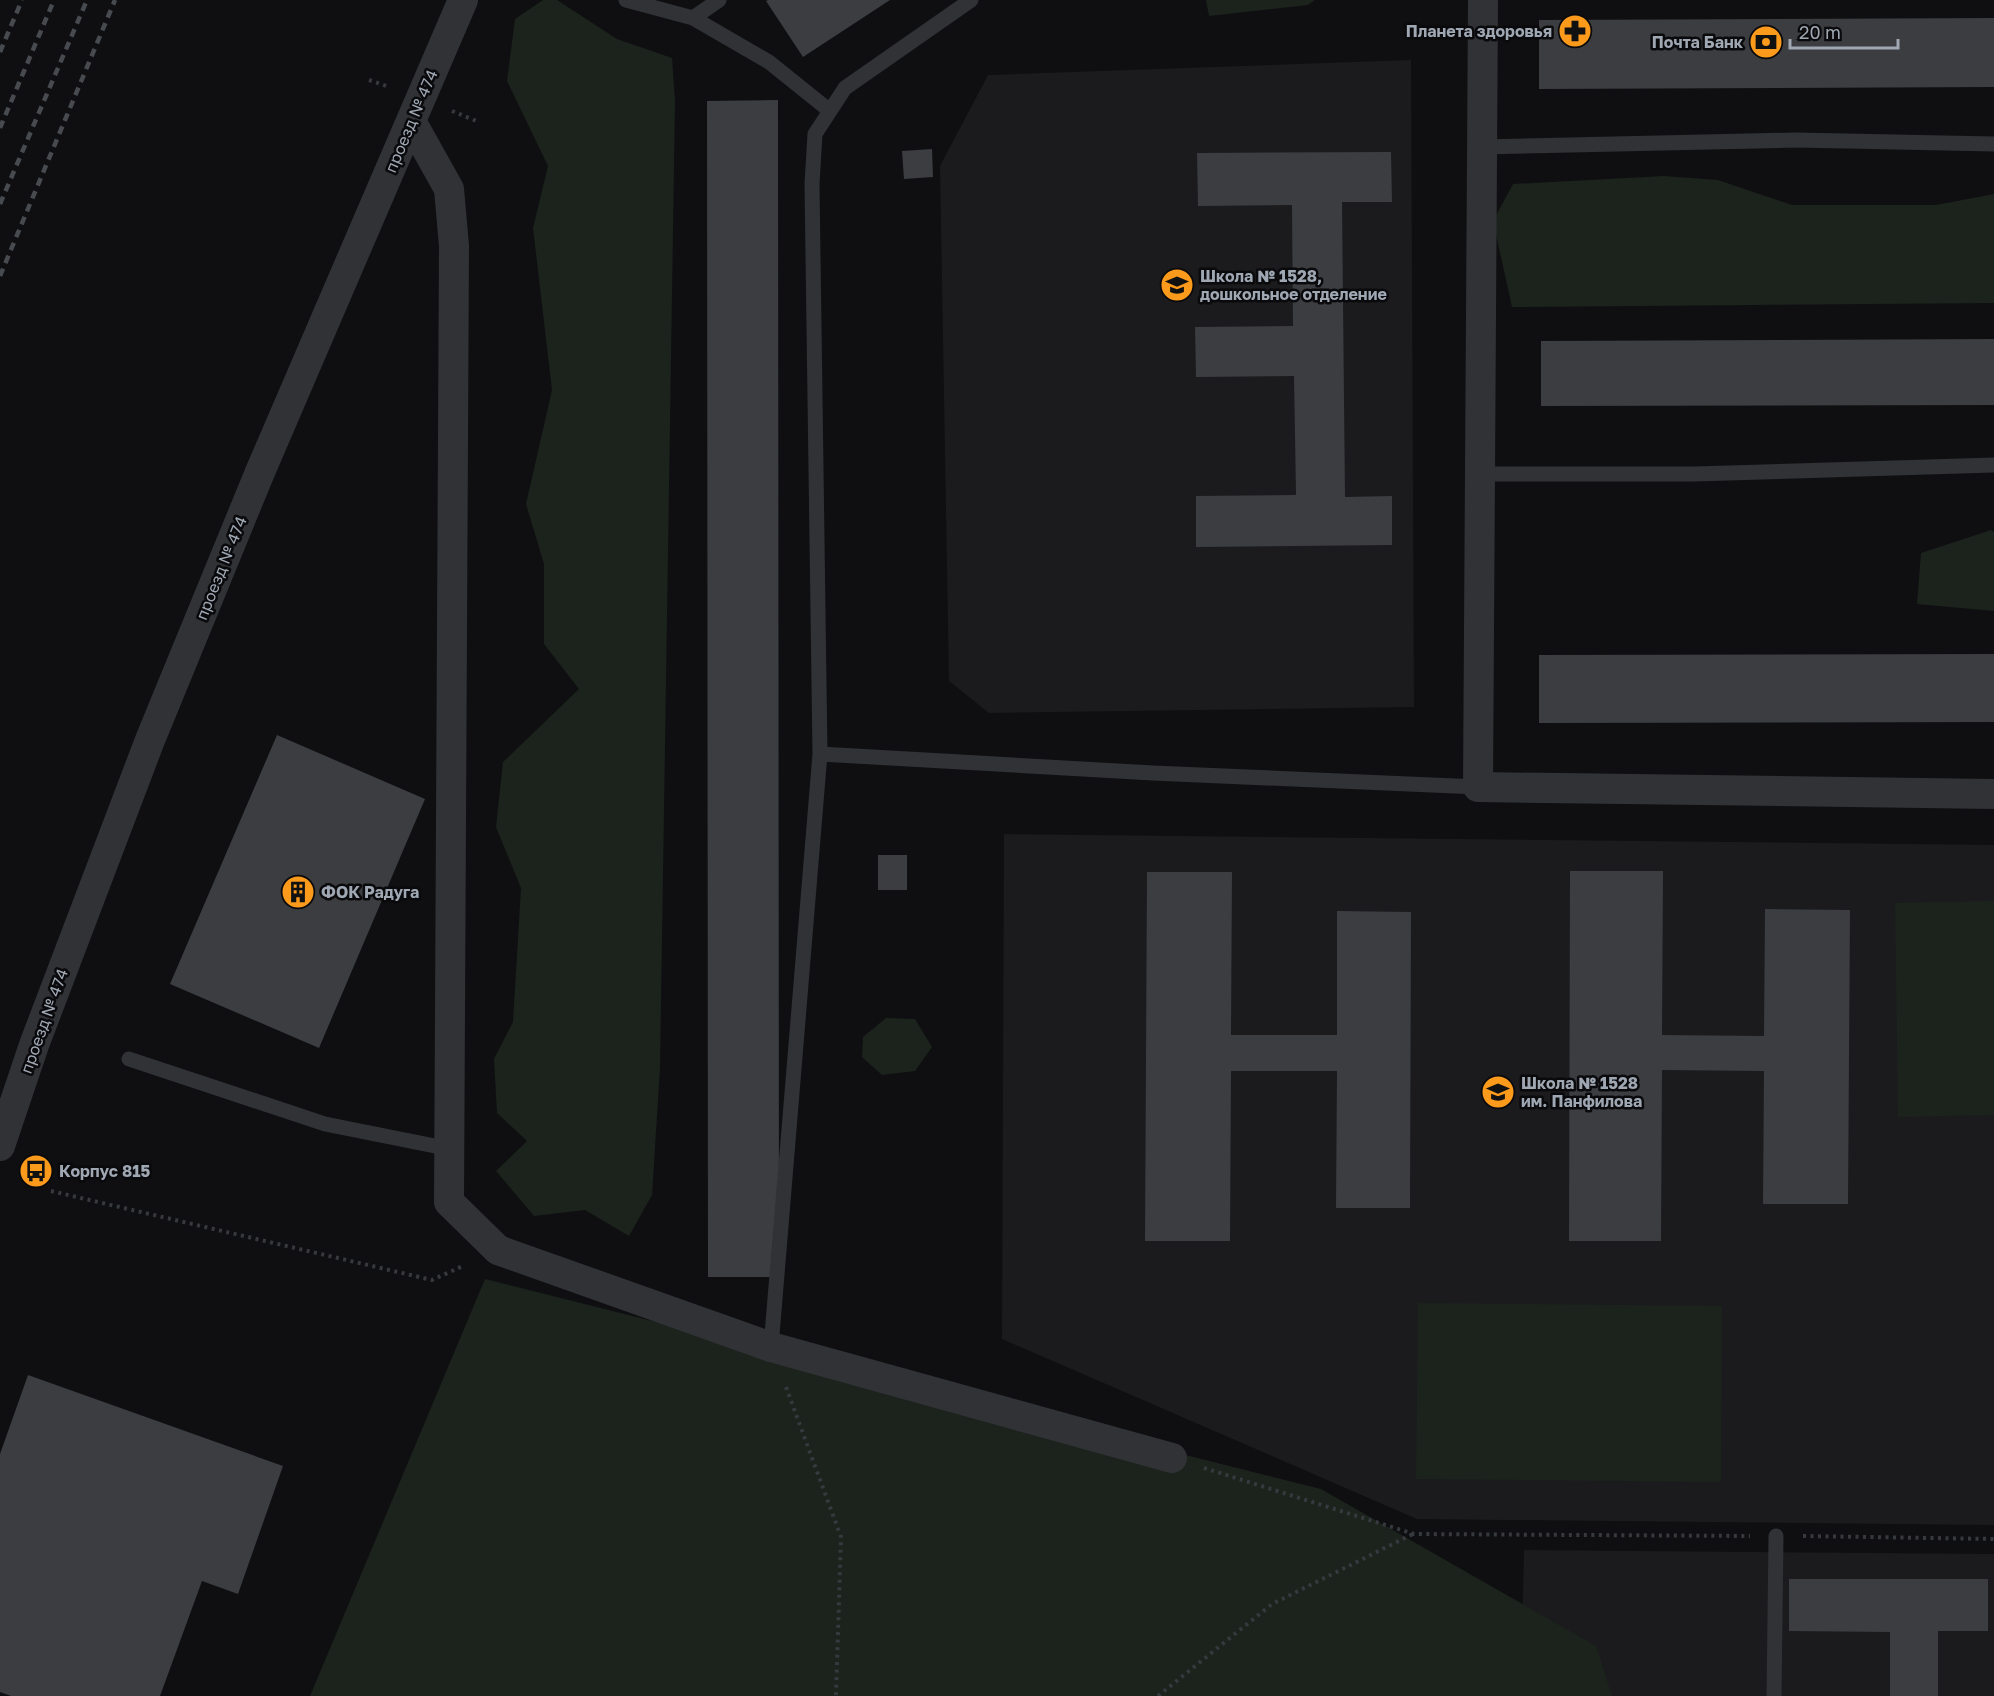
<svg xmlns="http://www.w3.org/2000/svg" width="1994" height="1696" font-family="'Golos Text',sans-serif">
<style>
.built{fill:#1b1b1e}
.green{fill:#1b231c}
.building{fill:#3b3d41}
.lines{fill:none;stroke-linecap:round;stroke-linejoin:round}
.path{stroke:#36393d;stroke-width:4;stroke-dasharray:3 4.5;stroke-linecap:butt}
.lane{stroke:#303236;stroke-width:15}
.street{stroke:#303236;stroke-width:30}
.rail{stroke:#474a4f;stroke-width:4.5;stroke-dasharray:8 6;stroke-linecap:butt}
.labels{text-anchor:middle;stroke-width:5;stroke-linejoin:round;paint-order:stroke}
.poi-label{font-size:16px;font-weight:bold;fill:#9fa7b3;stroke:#0a0a0c;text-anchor:start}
.street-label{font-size:16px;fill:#9fa7b3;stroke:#0a0a0c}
</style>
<rect width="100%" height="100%" fill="#0f0f11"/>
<path class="built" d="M1411 60 1414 707 989 713 949 681 940 166 988 75Z
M1004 834 1994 845V1525L1417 1519 1002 1339Z
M1524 1550 1994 1554V1696H1521Z"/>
<path class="green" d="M543 0H557L617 39 672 58 675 101 660 1068 652 1195 629 1236 585 1210 534 1216 496 1171 527 1141 497 1113 494 1059 513 1022 521 888 496 827 503 762 579 689 544 644V564L526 504 552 390 533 228 548 166 507 81 515 19Z
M1206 0H1315L1308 5 1209 16Z
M1664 176 1718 180 1792 205H1936L1994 194V303L1512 307 1493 221 1513 184Z
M1991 530 1994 532V611L1917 604 1921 553Z
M1994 901V1115L1898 1117 1895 903Z
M886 1018 915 1019 932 1047 915 1071 882 1075 862 1057 863 1037Z
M485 1279 1321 1489 1596 1646 1612 1696H310Z
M1418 1303 1722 1306 1721 1482 1416 1479Z"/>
<path class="building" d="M768 0H890L803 57 766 1Z
M1994 18V87L1539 89V20Z
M778 100 779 1277H708L707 101Z
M932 149 933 177 904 179 902 151Z
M1391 152 1392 202H1342L1345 497 1392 496V545L1196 547V496L1296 495 1294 376 1196 377 1195 327 1293 326 1292 205 1198 206 1197 153Z
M1994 339V405L1541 406V341Z
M1994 654V722L1539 723V655Z
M277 735 425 799 319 1048 170 984Z
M878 855H907V890H878Z
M1570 871H1663L1662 1035 1764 1036 1765 909 1850 910 1848 1204H1763L1764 1071 1662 1070 1661 1241H1569Z
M1147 872H1232L1231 1035H1337V911L1411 912 1410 1208H1336L1337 1071H1231L1230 1241H1145Z
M28 1375 283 1466 238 1594 202 1581 160 1696H11L0 1692V1454Z
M1789 1579H1988V1631H1938V1696H1890V1632L1789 1631Z"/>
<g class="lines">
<path class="path" d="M369 80 389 87
M452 111 479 122
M51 1191 432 1280 465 1265
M786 1387 841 1537 836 1696
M1204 1468 1414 1534 1750 1536
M1803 1536 1994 1539
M1158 1696 1272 1604 1413 1534"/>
<path class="lane" d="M626 0 693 18 769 62 830 111
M693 18 719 0
M1481 147 1797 140 1994 144
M1479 474H1694L1994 465
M820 754 1153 773 1478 787
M129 1059 325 1124 450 1149
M771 1347 820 754 812 184 815 134 845 88 971 0
M1774 1696 1776 1536"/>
<path class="street" d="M1483 0 1478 787 1994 794
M411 121 449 189 454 246 449 1202 498 1250 771 1347 1172 1458
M0 1146 34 1045 150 740 260 472 463 0"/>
<path class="rail" d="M0 52 22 0
M0 128 54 0
M0 204 87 0
M0 276 115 0"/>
</g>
<defs>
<g id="pharmacy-disc" transform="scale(1.725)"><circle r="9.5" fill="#fc9a1c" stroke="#0a0a0c"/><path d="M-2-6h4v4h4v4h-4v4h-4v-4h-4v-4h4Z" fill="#111"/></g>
<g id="bank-disc" transform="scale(1.725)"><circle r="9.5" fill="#fc9a1c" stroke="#0a0a0c"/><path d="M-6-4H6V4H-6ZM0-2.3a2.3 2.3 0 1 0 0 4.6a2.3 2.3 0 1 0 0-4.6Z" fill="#111"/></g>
<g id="school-disc" transform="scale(1.725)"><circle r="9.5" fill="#fc9a1c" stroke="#0a0a0c"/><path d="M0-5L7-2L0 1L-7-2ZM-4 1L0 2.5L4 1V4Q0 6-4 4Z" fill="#111"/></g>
<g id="building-disc" transform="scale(1.725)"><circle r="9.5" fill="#fc9a1c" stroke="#0a0a0c"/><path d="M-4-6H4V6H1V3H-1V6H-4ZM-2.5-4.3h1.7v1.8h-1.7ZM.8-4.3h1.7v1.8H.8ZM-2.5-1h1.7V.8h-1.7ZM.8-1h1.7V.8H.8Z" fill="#111"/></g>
<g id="bus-disc" transform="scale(1.725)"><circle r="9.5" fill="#fc9a1c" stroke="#0a0a0c"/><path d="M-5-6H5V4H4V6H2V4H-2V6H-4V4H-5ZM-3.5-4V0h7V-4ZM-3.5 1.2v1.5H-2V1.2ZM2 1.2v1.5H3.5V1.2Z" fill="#111"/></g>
</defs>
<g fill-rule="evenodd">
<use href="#pharmacy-disc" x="1575" y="31"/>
<use href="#bank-disc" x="1766" y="42"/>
<use href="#school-disc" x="1177" y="285"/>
<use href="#building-disc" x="298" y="892"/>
<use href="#school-disc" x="1498" y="1092"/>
<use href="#bus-disc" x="36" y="1171"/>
</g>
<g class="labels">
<g class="poi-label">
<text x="1552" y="37" text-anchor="end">Планета здоровья</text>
<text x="1743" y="48" text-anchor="end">Почта Банк</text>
<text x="1200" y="282">Школа № 1528,<tspan x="1200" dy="18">дошкольное отделение</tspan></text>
<text x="321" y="898">ФОК Радуга</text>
<text x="1521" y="1089">Школа № 1528<tspan x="1521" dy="18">им. Панфилова</tspan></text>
<text x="59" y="1177">Корпус 815</text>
</g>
<g class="street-label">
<text transform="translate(411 121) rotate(-67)" y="6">проезд № 474</text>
<text transform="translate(221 568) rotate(-68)" y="6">проезд № 474</text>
<text transform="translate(44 1021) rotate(-70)" y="6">проезд № 474</text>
</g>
</g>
<path d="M1790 39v9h108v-9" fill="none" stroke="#9fa7b3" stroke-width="3"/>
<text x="1799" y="39" font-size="18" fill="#9fa7b3" stroke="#0a0a0c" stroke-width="4.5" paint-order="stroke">20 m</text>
</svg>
